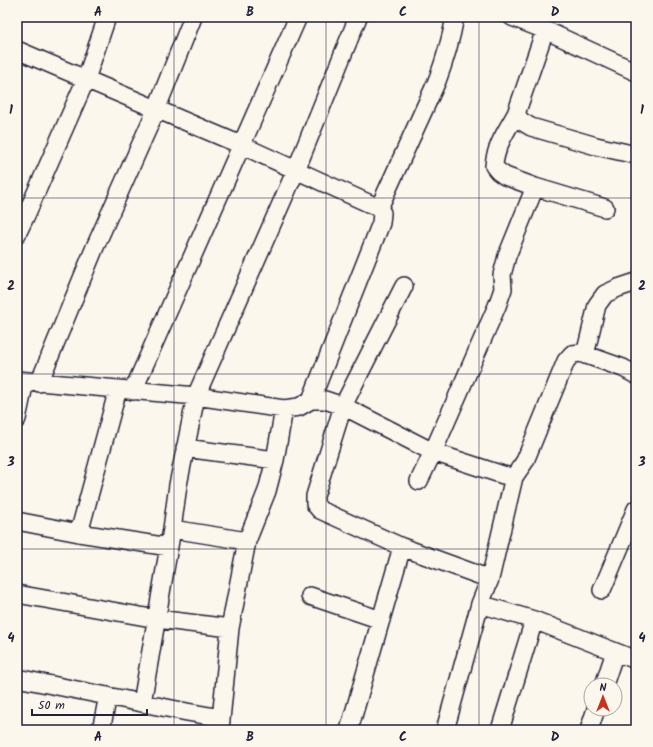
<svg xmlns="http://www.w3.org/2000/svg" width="653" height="747" font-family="Kalam,sans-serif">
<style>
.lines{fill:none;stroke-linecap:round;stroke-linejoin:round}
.minor-casing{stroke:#22223b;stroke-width:20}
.minor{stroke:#fbf7ec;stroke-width:17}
.grid{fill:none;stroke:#22223b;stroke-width:1;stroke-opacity:0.55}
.neatline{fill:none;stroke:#22223b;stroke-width:1.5}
.grid-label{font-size:13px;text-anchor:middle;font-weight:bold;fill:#22223b}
</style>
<rect width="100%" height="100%" fill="#fbf7ec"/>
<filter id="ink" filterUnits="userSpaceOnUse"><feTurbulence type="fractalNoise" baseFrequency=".025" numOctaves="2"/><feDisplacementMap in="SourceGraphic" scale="8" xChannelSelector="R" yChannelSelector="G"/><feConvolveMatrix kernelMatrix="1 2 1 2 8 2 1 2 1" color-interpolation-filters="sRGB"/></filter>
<g filter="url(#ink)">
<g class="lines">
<g class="minor-casing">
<path id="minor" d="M512 17 545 30 636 72
M545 30 516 114 521 121 531 127 596 146 636 155
M17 50 241 145 379 208 382 213 381 223 311 400
M516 114C507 130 495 147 494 166L498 171 505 176 535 187 605 208
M379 208 437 81C445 60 451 39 455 17
M17 234 27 213 86 79 107 17
M585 355 597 305 605 294 618 288 636 282
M17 380 196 396 284 409 299 407 311 400H325L343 406 433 452 503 475 514 477 525 461 566 361 572 354 581 353 623 368 636 375
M39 383 95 247 156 110 193 17
M133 391 298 17
M17 419 25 381
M185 448 275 460
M419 481 433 452 497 306 503 289 502 275 507 256 535 187
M17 521 79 533 169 547
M172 529 247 541
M79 533 118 389
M402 547 490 579
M602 590 636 509
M17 594 157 619 230 628
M310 596 381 620
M480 604 534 620 636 660
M17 678 187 712 221 718
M604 685 615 652
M142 703 172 529 178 485 196 396 296 170 358 17
M101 730 108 696
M220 730 230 628 247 541 267 491 275 460 284 409
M349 730 402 547 320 510 315 504V496L343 406 404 286
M445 730 480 604 490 579 514 477
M500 730 534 620
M589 730 596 709"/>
</g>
<use href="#minor" class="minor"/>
</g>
</g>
<path class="grid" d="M174 17V730M326 17V730M479 17V730M17 198H636M17 374H636M17 549H636"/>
<rect width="653" height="747" fill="none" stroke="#fbf7ec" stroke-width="44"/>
<g transform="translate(603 697)"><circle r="19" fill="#fbf7ec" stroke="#a4a2a5"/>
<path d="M0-3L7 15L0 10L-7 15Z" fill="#c8321e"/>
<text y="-6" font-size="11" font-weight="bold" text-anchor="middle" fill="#22223b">N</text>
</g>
<path d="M32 709v6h115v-6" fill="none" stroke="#22223b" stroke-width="2"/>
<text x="38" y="709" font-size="12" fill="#22223b" stroke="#fbf7ec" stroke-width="3" paint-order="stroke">50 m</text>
<rect x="22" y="22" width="609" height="703" class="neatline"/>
<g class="grid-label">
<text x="98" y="16">A</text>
<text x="250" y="16">B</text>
<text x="403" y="16">C</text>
<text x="555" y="16">D</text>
<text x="11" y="114">1</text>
<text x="642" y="114">1</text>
<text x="11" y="290">2</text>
<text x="642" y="290">2</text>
<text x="11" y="466">3</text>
<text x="642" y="466">3</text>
<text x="11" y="642">4</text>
<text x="642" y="642">4</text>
<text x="98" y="741">A</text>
<text x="250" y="741">B</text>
<text x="403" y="741">C</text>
<text x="555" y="741">D</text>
</g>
</svg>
